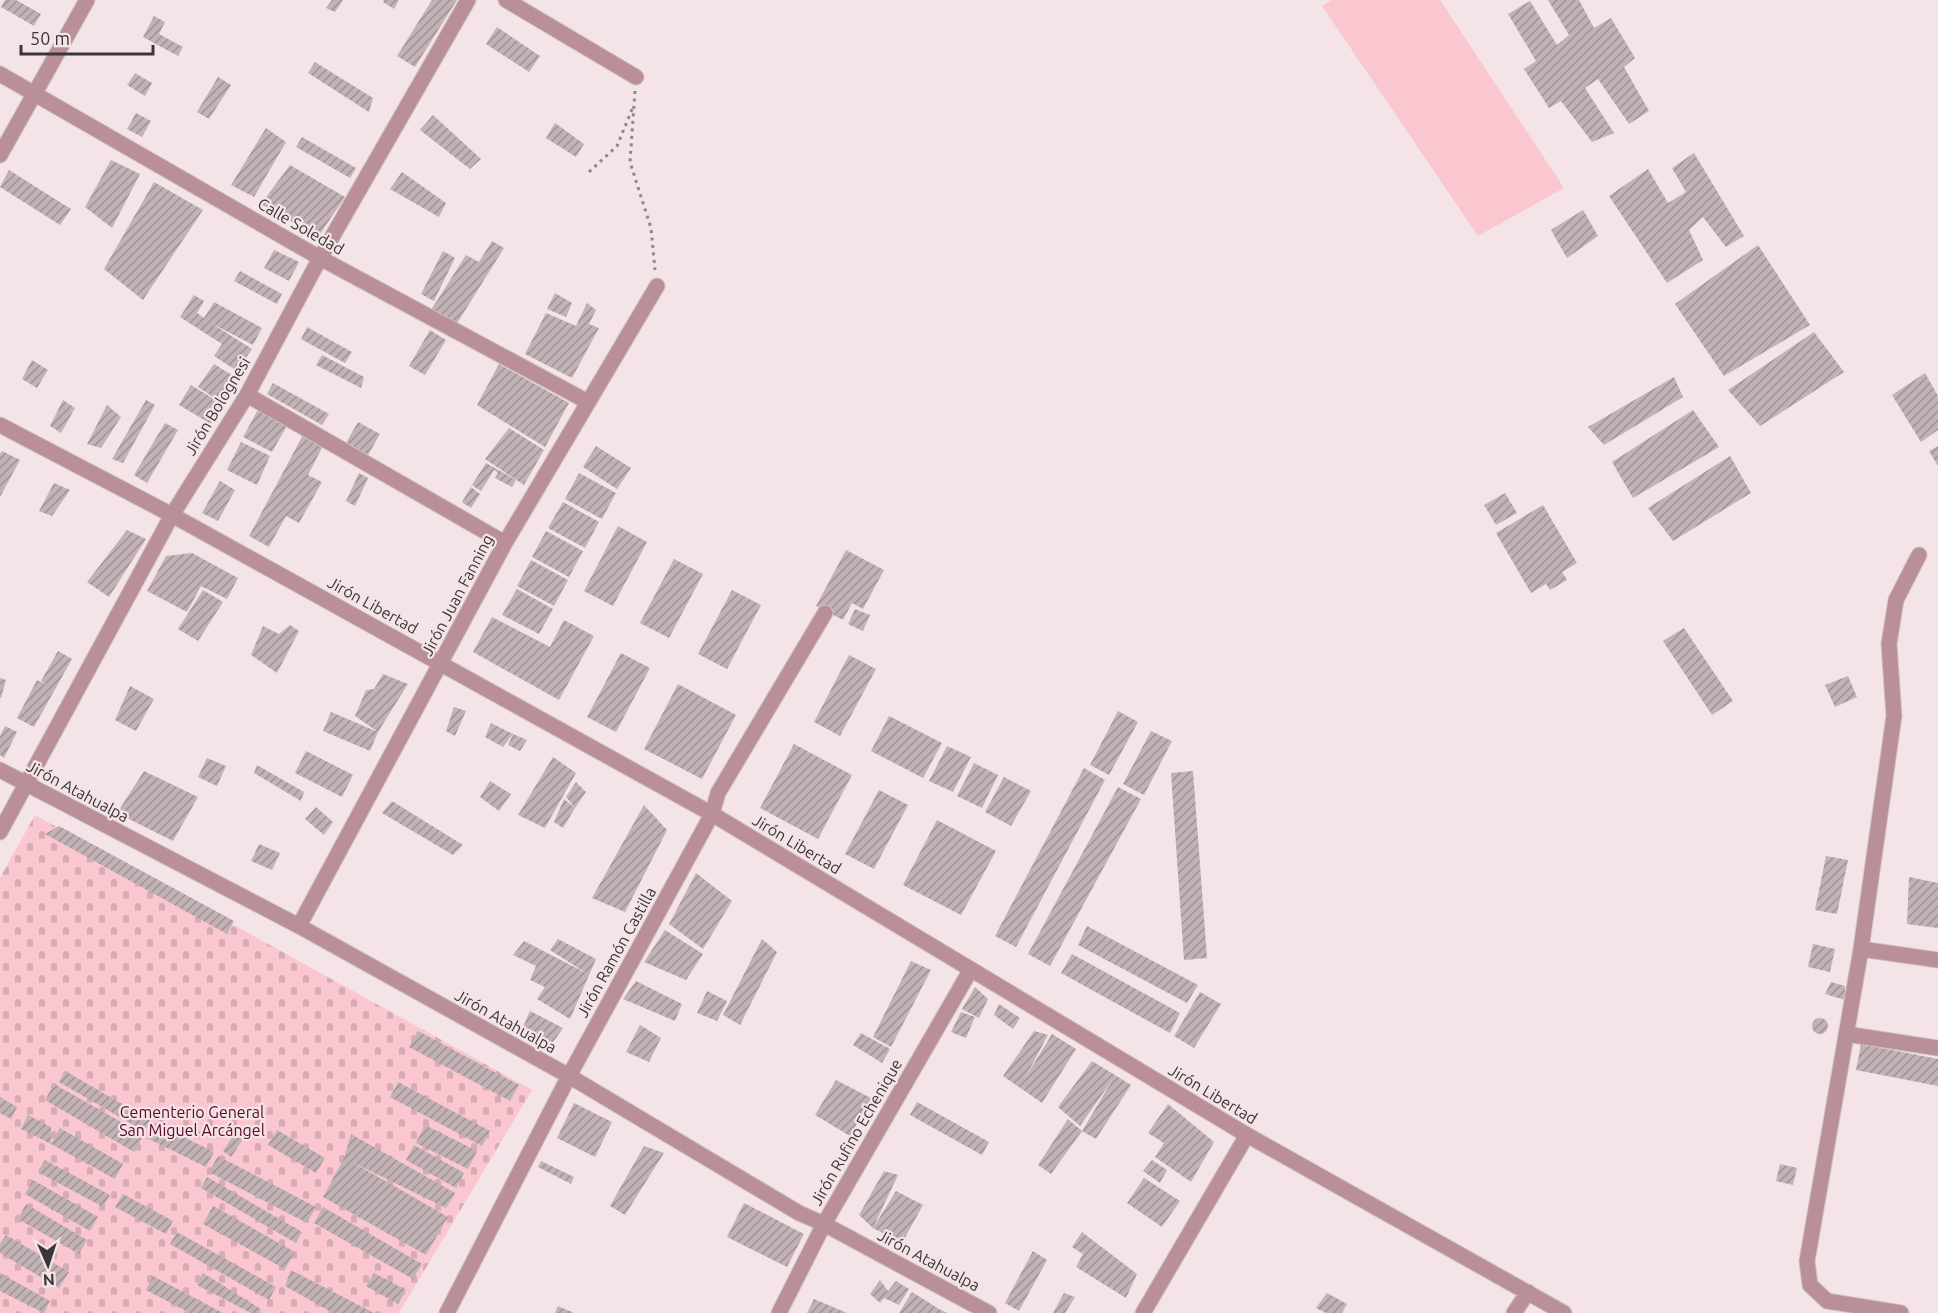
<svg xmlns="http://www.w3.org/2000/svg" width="1938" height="1313" font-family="Ubuntu,sans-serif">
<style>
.grass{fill:#fac6d0}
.cemetery{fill:url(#cemetery-stones)}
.building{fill:url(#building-hatch)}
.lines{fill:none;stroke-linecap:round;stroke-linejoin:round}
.minor-casing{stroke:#cfc1c4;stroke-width:17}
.path{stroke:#908588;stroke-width:3;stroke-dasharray:3 4.5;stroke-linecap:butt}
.minor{stroke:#b99098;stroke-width:15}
.labels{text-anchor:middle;stroke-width:4.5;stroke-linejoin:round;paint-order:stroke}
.street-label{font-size:16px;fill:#3c3537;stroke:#f4e4e7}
.park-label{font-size:16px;fill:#5c0828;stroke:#f4e4e7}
</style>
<defs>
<pattern id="cemetery-stones" width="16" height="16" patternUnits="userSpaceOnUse" patternTransform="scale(1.5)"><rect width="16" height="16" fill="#fac6d0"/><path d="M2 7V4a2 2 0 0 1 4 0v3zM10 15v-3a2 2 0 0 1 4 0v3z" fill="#d7abb3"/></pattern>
<pattern id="building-hatch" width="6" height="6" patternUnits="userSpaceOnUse" patternTransform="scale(1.5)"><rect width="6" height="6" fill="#c2b2b5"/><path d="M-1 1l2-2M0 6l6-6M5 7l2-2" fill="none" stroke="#9f9294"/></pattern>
</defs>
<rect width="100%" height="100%" fill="#f4e4e7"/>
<path class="grass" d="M1332 0H1440L1564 188 1478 236 1322 6Z"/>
<path class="cemetery" d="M35 815 532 1090 399 1313H0V878Z"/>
<path class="building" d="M5 0H16L41 14 34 26 1 7Z
M332 0H343L335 12 326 8Z
M384 0H399L394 9 383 2Z
M432 0H457L415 67 397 56Z
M1548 0H1579L1594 28 1611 18 1635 58 1624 67 1649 111 1629 124 1598 79 1585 88 1614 133 1592 142 1561 101 1549 108 1524 69 1536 61 1508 14 1530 1 1557 45 1569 35Z
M154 16 165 22 159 34 183 47 178 56 143 37Z
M497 27 540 56 529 72 486 44Z
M315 62 373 98 369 112 308 73Z
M135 73 152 83 145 96 127 85Z
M218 77 231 85 209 119 197 112Z
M136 113 151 121 142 137 127 129Z
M433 115 481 159 470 169 420 130Z
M555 123 584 144 576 157 546 138Z
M266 128 286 142 254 197 231 185Z
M302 137 356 168 350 178 296 147Z
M1694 153 1744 236 1726 247 1703 217 1689 230 1703 260 1667 283 1609 196 1648 169 1668 203 1686 192 1672 168Z
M111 160 140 174 112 228 85 207Z
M290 165 345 197 318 237 261 204Z
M9 170 71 209 60 225 0 187Z
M402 172 446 203 439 217 390 189Z
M154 182 203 210 143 300 104 269Z
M1583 210 1598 236 1567 258 1551 230Z
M492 241 504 248 456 325 431 310 466 255 479 262Z
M1758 245 1810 325 1724 376 1675 304Z
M274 250 299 262 289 281 264 268Z
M443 251 455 258 434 301 421 294Z
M240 271 282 294 277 304 234 281Z
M555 293 572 303 566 317 547 309Z
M194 295 204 301 197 313 204 318 214 302 262 328 253 345 211 323 252 349 237 371 214 356 222 344 180 317Z
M587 303 596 310 589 324 599 328 572 378 525 354 546 313 576 326Z
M307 327 352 352 345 363 301 339Z
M430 330 446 340 425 375 409 366Z
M1814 332 1844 372 1760 426 1728 390Z
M322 355 364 377 361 388 316 365Z
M32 360 48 370 37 388 22 379Z
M214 364 238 379 222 403 198 387Z
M499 364 569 403 545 447 477 405Z
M1925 373 1938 396V430L1921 442 1892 395Z
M1674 377 1683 397 1604 445 1588 427Z
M273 383 329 414 322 425 267 394Z
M191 385 222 404 211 424 179 405Z
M63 400 75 408 61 433 50 426Z
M146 400 155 405 123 463 112 459Z
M107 405 121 417 101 448 87 444Z
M259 408 288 424 272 452 243 437Z
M1693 410 1719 447 1633 498 1612 462Z
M358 422 380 434 368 455 346 443Z
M165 423 178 430 147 483 134 475Z
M509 428 544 450 524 485 485 459Z
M304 433 324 444 308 475 322 482 299 523 286 516 269 547 249 536Z
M241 442 270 456 257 485 227 470Z
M596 446 631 468 617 489 583 467Z
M1938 446V466L1929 451Z
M2 451 20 460 0 497V454Z
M1730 456 1751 493 1673 541 1648 508Z
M486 463 516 480 512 487 495 478 498 473 494 470 481 491 472 485Z
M359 473 368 478 355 506 346 501Z
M579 473 616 493 602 519 565 499Z
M220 481 235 490 218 521 202 513Z
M54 483 70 490 52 516 39 511Z
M471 487 480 494 471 508 462 502Z
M1505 493 1517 513 1496 525 1484 505Z
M563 502 599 522 585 548 548 528Z
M1543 505 1577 563 1562 572 1567 580 1550 590 1546 584 1531 593 1496 533Z
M618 526 647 542 613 606 584 591Z
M127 530 146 539 109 597 87 582Z
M546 531 583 551 569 577 532 557Z
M846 550 884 570 863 609 852 603 843 620 816 606Z
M192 553 238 578 227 599 201 586 187 612 147 591 166 556Z
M674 559 703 574 669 638 640 623Z
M531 560 568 580 554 606 517 586Z
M517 589 553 609 539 634 502 615Z
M203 590 223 602 198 641 178 629Z
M732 590 761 605 727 669 698 654Z
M855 609 870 615 863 631 848 624Z
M492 617 550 647 564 620 594 636 559 700 473 652Z
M290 625 299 631 277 673 251 655 263 626 279 634Z
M1684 628 1733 701 1712 715 1663 641Z
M58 651 72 659 34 727 17 718 37 680 47 685 41 681Z
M621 653 650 668 616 732 587 717Z
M849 655 876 669 840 736 814 722Z
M383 674 408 684 378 732 370 751 323 731 331 712 378 732 355 716 366 690 374 689Z
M1848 676 1857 697 1835 707 1825 685Z
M0 678 6 680 1 698H0Z
M678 684 736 715 702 779 644 749Z
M130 686 154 699 136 731 115 720Z
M454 707 466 711 455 736 446 731Z
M1118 711 1138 722 1109 775 1090 765Z
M889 716 942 743 923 778 871 751Z
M491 723 513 734 503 747 485 737Z
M5 726 17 732 4 758 0 755V736Z
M1151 731 1172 741 1144 795 1123 784Z
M513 734 527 740 520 751 508 745Z
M794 744 852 775 818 839 760 808Z
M947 746 971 757 953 792 929 781Z
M306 751 353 775 342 797 295 773Z
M553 757 576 773 545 828 518 815Z
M207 758 226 766 217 786 198 777Z
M974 763 998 775 982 808 957 796Z
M257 765 304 792 301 801 254 773Z
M1084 768 1105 780 1016 947 995 936Z
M144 771 198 797 173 841 117 813Z
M1193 771 1207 958 1184 960 1171 773Z
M1004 777 1031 791 1011 826 985 812Z
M490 781 511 794 499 811 480 797Z
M576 782 586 792 575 808 566 797Z
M1118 787 1141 799 1050 966 1028 954Z
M879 790 908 805 874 869 845 854Z
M564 799 575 808 563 828 554 822Z
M392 801 463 845 453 855 382 813Z
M644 805 667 830 625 912 592 898Z
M316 807 333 822 324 835 305 819Z
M937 820 996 851 961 915 903 885Z
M59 826 234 921 227 934 45 834Z
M259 844 280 853 272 870 251 861Z
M1826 856 1848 860 1837 914 1815 910Z
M696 873 732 901 703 949 669 924Z
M1909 877 1938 883V928L1907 924Z
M1087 926 1198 985 1187 1003 1078 945Z
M665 930 703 954 686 980 644 962Z
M558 939 596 959 570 1019 537 999 545 987 530 980 536 966 513 955 524 941 586 973 550 950Z
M762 939 777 952 740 1025 723 1015Z
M1813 944 1835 949 1830 972 1808 967Z
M1072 954 1180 1013 1170 1033 1061 973Z
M911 961 931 970 891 1047 873 1037Z
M636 981 682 1004 675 1021 623 999Z
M1831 982 1845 986V1000L1825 994Z
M975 987 988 999 979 1018 962 1009Z
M707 991 727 1001 717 1021 697 1013Z
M1200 992 1221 1004 1194 1048 1174 1036Z
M999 1004 1020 1018 1013 1029 994 1015Z
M530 1011 563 1028 551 1045 521 1032Z
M961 1012 975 1017 966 1038 951 1032Z
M1812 1026a8 8 0 1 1 16 0a8 8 0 1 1-16 0Z
M640 1025 661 1038 649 1062 626 1052Z
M418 1031 519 1085 510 1101 409 1047Z
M1034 1031 1048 1035 1025 1078 1052 1034 1076 1049 1042 1103 1003 1076Z
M861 1033 890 1049 882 1063 853 1045Z
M1861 1044 1938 1059V1086L1856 1070Z
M1092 1061 1131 1085 1096 1139 1082 1131 1051 1174 1038 1165 1068 1119 1082 1131 1113 1079 1080 1126 1058 1107Z
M65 1071 150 1120 144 1131 59 1082Z
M836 1080 871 1098 850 1136 815 1115Z
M398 1082 490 1131 482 1146 390 1097Z
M54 1084 144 1135 134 1152 45 1100Z
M0 1097 17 1107 11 1119 0 1113Z
M917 1102 989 1142 982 1155 910 1115Z
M574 1103 612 1122 595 1157 557 1138Z
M1168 1104 1214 1142 1191 1182 1155 1157 1164 1143 1148 1133Z
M28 1115 51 1127V1144L21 1129Z
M155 1123 214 1152 206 1167 147 1138Z
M425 1125 477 1151 468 1169 416 1143Z
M60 1128 123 1164 115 1179 51 1144Z
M277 1130 325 1158 316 1173 268 1145Z
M235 1133 243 1139 231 1157 223 1151Z
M351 1134 455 1193 446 1208 352 1162 448 1217 426 1255 323 1197 344 1158Z
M414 1145 464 1173 456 1188 406 1160Z
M644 1146 664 1153 625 1215 610 1206Z
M218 1156 316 1207 307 1223 209 1172Z
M45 1160 110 1195 103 1207 38 1172Z
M1152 1160 1167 1170 1160 1183 1143 1171Z
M541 1161 574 1177 571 1184 538 1167Z
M1780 1164 1797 1168 1793 1185 1776 1181Z
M884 1171 898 1175 873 1228 859 1215Z
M207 1177 302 1232 296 1243 201 1188Z
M1144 1178 1180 1201 1162 1227 1127 1203Z
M33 1180 98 1217 90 1231 25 1194Z
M896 1191 923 1205 902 1243 873 1228Z
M123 1194 173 1221 166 1234 115 1207Z
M744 1203 804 1234 787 1267 727 1237Z
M26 1204 87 1240 79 1254 18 1219Z
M213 1206 295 1252 285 1269 203 1224Z
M323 1207 422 1264 413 1279 314 1223Z
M177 1232 276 1287 269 1300 170 1244Z
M1082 1232 1137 1274 1126 1298 1076 1267 1083 1254 1072 1247Z
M6 1235 69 1272 59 1288 0 1253V1244Z
M1033 1251 1047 1260 1019 1311 1005 1303Z
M291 1270 374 1313H333L285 1286Z
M0 1273 50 1301 44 1313 0 1291Z
M203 1273 261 1309 259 1313H251L197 1285Z
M374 1273 406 1290 398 1304 366 1286Z
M153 1276 223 1313H190L146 1290Z
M880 1280 888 1291 896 1281 909 1289 899 1305 884 1298 880 1303 870 1294Z
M912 1292 939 1309 947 1313H899Z
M1064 1293 1075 1297 1065 1313H1053Z
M1327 1293 1347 1304 1342 1313H1326L1316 1308Z
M814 1299 847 1313H807Z
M558 1306 574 1313H555Z"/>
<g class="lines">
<g class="minor-casing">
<path id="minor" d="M506 0 636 77
M0 74 320 258 588 402
M0 155 87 0
M247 395 505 543
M0 425 172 515 712 814 1247 1135 1564 1313
M0 770 299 926 569 1076 799 1213 824 1224 989 1313
M0 832 172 515 247 395 320 258 468 0
M299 926 505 543 657 286
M1861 949 1938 960
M1846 1034 1938 1048
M447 1313 569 1076 712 814 718 793 825 613
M779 1313 824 1224 970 971
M1143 1313 1247 1135
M1514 1313 1528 1292
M1901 1313 1827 1301 1810 1285 1807 1261 1861 949 1894 716 1889 644 1896 600 1919 555"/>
</g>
<path class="path" d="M635 91 630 162 651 228 655 270
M589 172 617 146 633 107"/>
<use href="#minor" class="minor"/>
</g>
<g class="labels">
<g class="street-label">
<text transform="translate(301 226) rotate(30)" y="6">Calle Soledad</text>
<text transform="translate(217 406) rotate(-59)" y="6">Jirón Bolognesi</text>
<text transform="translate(457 595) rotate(-62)" y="6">Jirón Juan Fanning</text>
<text transform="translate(373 605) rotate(29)" y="6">Jirón Libertad</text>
<text transform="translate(78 791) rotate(28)" y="6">Jirón Atahualpa</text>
<text transform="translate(797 844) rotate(31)" y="6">Jirón Libertad</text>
<text transform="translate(616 952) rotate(-61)" y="6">Jirón Ramón Castilla</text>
<text transform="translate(506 1021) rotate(29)" y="6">Jirón Atahualpa</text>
<text transform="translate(1213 1094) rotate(31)" y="6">Jirón Libertad</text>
<text transform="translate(856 1132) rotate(-60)" y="6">Jirón Rufino Echenique</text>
<text transform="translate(929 1260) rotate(28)" y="6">Jirón Atahualpa</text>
</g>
<g class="park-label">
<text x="192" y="1118">Cementerio General<tspan x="192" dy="18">San Miguel Arcángel</tspan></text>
</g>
</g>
<g transform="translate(48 1265) rotate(177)" stroke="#f4e4e7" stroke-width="4.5" paint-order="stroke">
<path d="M0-4.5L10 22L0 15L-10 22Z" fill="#3c3537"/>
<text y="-9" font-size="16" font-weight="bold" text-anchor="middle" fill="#3c3537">N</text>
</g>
<path d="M21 45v9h132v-9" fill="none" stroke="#3c3537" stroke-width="3"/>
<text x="30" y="45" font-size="18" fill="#3c3537" stroke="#f4e4e7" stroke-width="4.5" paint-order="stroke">50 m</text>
</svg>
